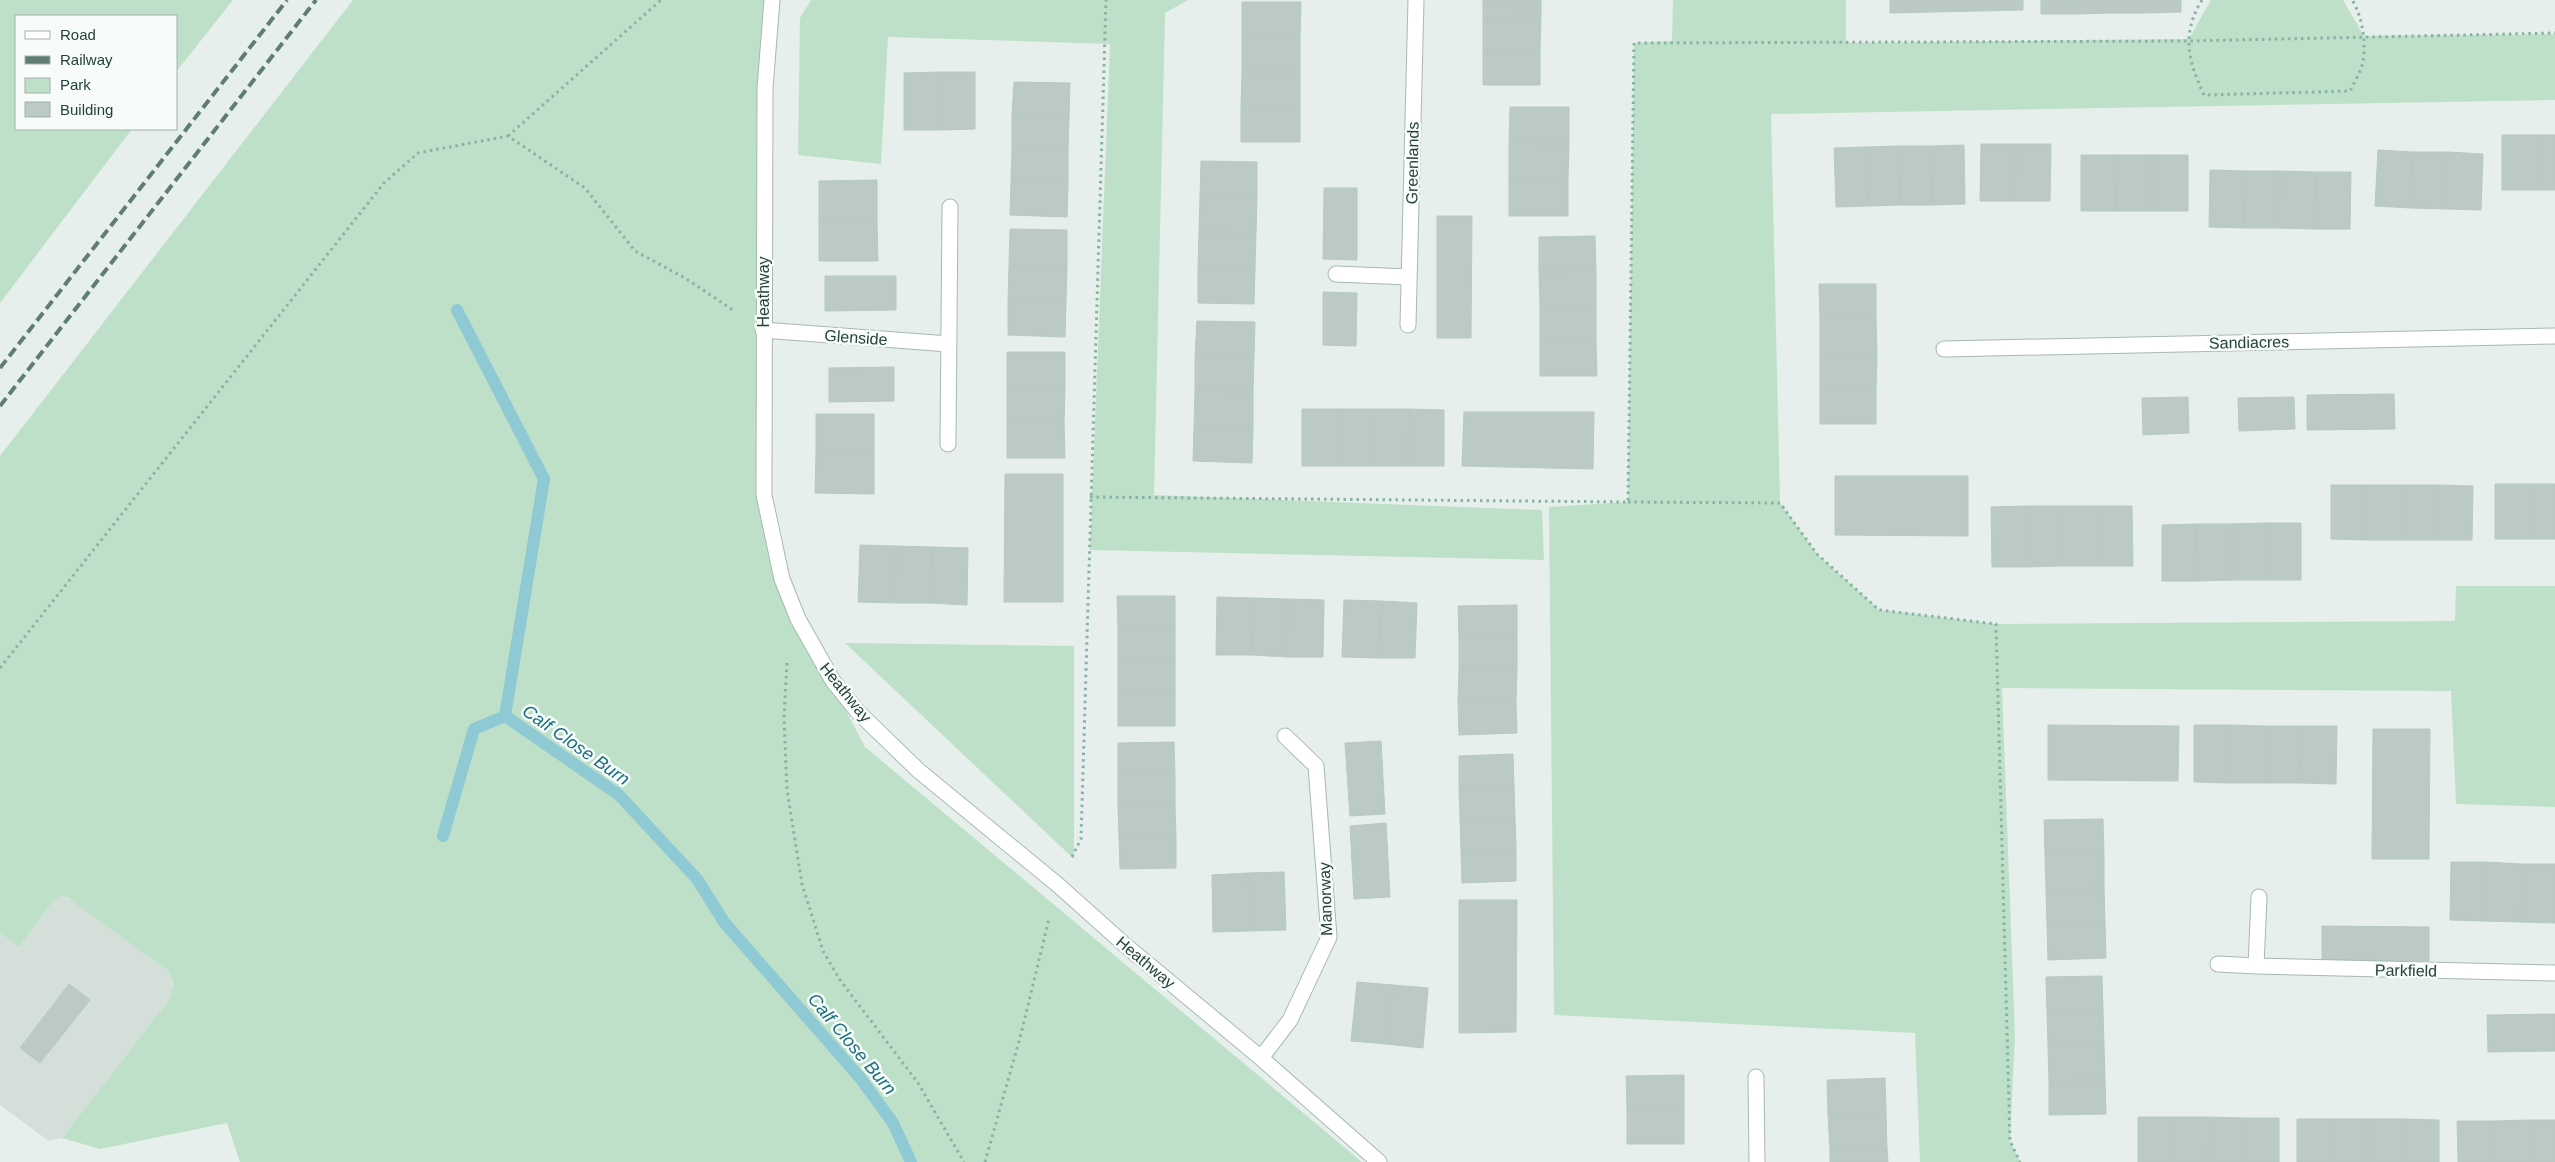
<svg xmlns="http://www.w3.org/2000/svg" width="2555" height="1162" font-family="Helvetica,sans-serif">
<style>
.built{fill:#d4dfda}
.green{fill:#bfe0c8}
.lines{fill:none;stroke-linecap:round;stroke-linejoin:round}
.stream{stroke:#8ec9d4;stroke-width:12}
.building{fill:#bbcac4;stroke:#b8c9c2}
.street-casing{stroke:#a8b8b2;stroke-width:17}
.path{stroke:#86b3a5;stroke-width:3;stroke-dasharray:2.5 4;stroke-linecap:butt}
.street{stroke:#fff;stroke-width:15}
.rail{stroke:#5f7d75;stroke-width:4;stroke-dasharray:10 5;stroke-linecap:butt}
.labels{text-anchor:middle;stroke-width:5;stroke-linejoin:round;paint-order:stroke}
.street-label{font-size:16px;fill:#24423a;stroke:#f7fbf9}
.water-label{font-size:18px;font-style:italic;fill:#1c6f80;stroke:#f7fbf9}
</style>
<rect width="100%" height="100%" fill="#e6efeb"/>
<path class="built" d="M61 896 76 902 167 970 171 976 173 991 169 1000 62 1138 49 1141 0 1105V933L19 947 54 900Z"/>
<path class="green" d="M0 0H233L176 72V16H16V129H132L0 303Z
M353 0H772L764 495 798 619 865 747 1362 1162H240L227 1123 100 1149 62 1138 169 1000C174 989 175 980 167 970L68 898 61 896 54 900 19 947 0 933V456Z
M811 0H1188L1165 13 1154 495 1542 510 1544 560 1090 550 1110 44 888 37 881 164 798 155 800 18Z
M1673 0H1846V43L2189 39 2211 0H2343L2364 36 2555 34V100L1771 114 1780 503 1817 554 1879 610 1996 624 2455 621 2456 586H2555V807L2456 804 2451 691 2002 688 2015 1035 2010 1141 2020 1162H1920L1915 1033 1554 1015 1549 507 1628 502 1634 43 1672 41Z
M845 643 1074 646V859Z"/>
<g class="lines">
<path class="stream" d="M457 310 544 479 505 716 619 795 697 879 724 922 861 1079 893 1123 911 1162
M443 836 474 729 505 716"/>
</g>
<path class="building" d="M1483 0H1541V16L1483 17Z
M1890 0H2023V10L1890 13Z
M2041 0H2076V14H2041Z
M2076 0H2111V13L2076 14Z
M2111 0H2146V13H2111Z
M2146 0H2181V12L2146 13Z
M1242 2H1301L1300 37H1242Z
M1541 16 1540 51H1483V17Z
M1242 37H1300V72H1242Z
M1483 51H1540V85H1483Z
M940 72V130H904V73Z
M940 72H975V129L940 130Z
M1242 72H1300V107H1241Z
M1014 82 1070 83 1069 117 1012 115Z
M1241 107H1300V142H1241Z
M1510 107H1569V144L1509 143Z
M1012 115 1069 117 1068 150 1012 149Z
M2502 135H2537V190H2502Z
M2537 135H2555V190H2537Z
M1509 143 1569 144 1568 180H1509Z
M1981 144H2016L2015 201H1980Z
M2016 144H2051L2050 201H2015Z
M1964 145 1965 204 1932 205 1931 146Z
M1899 146 1900 205 1868 206 1866 147Z
M1899 146H1931L1932 205H1900Z
M1866 147 1868 206 1836 207 1834 148Z
M1012 149 1068 150V183L1011 182Z
M2378 150 2412 152 2411 208 2375 206Z
M2412 152H2447L2446 209 2411 208Z
M2447 152 2483 154 2481 210 2446 209Z
M2081 155H2117L2116 211H2081Z
M2117 155H2152V211H2116Z
M2152 155H2188V211H2152Z
M1201 161 1257 162V197L1200 196Z
M2210 170 2245 171 2244 228 2209 227Z
M2245 171H2280L2279 228H2244Z
M2280 171 2316 172 2315 229 2279 228Z
M2316 172H2351L2350 229H2315Z
M877 180V221H819V181Z
M1509 180H1568V216H1509Z
M1011 182 1068 183 1067 217 1010 215Z
M1324 188H1357V260L1323 259Z
M1200 196 1257 197 1256 233 1199 232Z
M1437 216H1472L1471 338H1437Z
M819 221H877L878 261H819Z
M1010 229 1067 230V266L1009 265Z
M1199 232 1256 233 1255 268H1198Z
M1595 236 1596 271 1539 272V237Z
M1009 265 1067 266 1066 301 1008 300Z
M1198 268H1255L1254 304 1198 303Z
M1596 271V306L1540 307 1539 272Z
M825 276H896V310L825 311Z
M1819 284H1876V319H1820Z
M1323 292 1357 293 1356 346 1323 345Z
M1008 300 1066 301 1065 337 1008 335Z
M1596 306V341H1540V307Z
M1820 319H1876L1877 354H1820Z
M1197 321 1255 322 1254 357 1195 356Z
M1540 341H1596L1597 376H1540Z
M1007 352H1065V388L1007 387Z
M1820 354H1877L1876 389H1820Z
M1195 356 1254 357 1253 392 1195 391Z
M894 367V401L829 402V368Z
M1007 387 1065 388 1064 423H1007Z
M1820 389H1876V424H1820Z
M1195 391 1253 392V428L1194 426Z
M2394 394 2395 429 2307 430V395Z
M2188 397 2189 433 2143 435 2142 398Z
M2294 397 2295 429 2239 431 2238 398Z
M1302 409H1338L1337 466H1302Z
M1338 409H1373V466H1337Z
M1373 409H1409L1408 466H1373Z
M1409 409 1444 410V466H1408Z
M1464 412H1594L1593 469 1462 466Z
M816 414H874V454L816 453Z
M1007 423H1064L1065 458H1007Z
M1194 426 1253 428 1252 463 1193 461Z
M816 453 874 454V494L815 493Z
M1005 474H1063V602H1004Z
M1835 476H1968V536L1835 535Z
M2495 484H2531V539H2495Z
M2531 484H2555V539H2531Z
M2331 485H2367L2366 540 2331 539Z
M2367 485H2402V540H2366Z
M2402 485H2437V540H2402Z
M2437 485 2473 486 2472 540H2437Z
M2026 506 2027 567H1992L1991 507Z
M2026 506H2062V566L2027 567Z
M2062 506H2097V566H2062Z
M2097 506H2132L2133 566H2097Z
M2266 523H2301V580H2266Z
M2266 523V580H2232V524Z
M2196 524 2197 581H2162V525Z
M2196 524H2232V580L2197 581Z
M860 545 896 546 895 603 858 602Z
M896 546 932 547 931 603H895Z
M932 547 968 548 967 605 931 603Z
M1117 596H1175V628L1118 629Z
M1217 597 1253 598 1252 655H1216Z
M1253 598 1288 599 1287 657 1252 655Z
M1288 599 1324 600 1323 657H1287Z
M1344 600 1381 601 1379 658 1342 657Z
M1381 601 1417 603 1415 658H1379Z
M1517 605V637L1459 638 1458 606Z
M1175 628V661H1118V629Z
M1517 637V669L1459 670V638Z
M1118 661H1175V694H1118Z
M1517 669 1516 701 1458 702 1459 670Z
M1118 694H1175V726H1118Z
M1516 701 1517 733 1459 735 1458 702Z
M2048 725 2179 726 2178 781 2048 780Z
M2194 725H2230L2229 783 2194 782Z
M2230 725 2265 726V783H2229Z
M2265 726H2301L2300 783H2265Z
M2301 726H2337L2336 784 2300 783Z
M2373 729H2430L2429 859H2372Z
M1381 741 1385 814 1350 816 1345 743Z
M1174 742 1175 774H1118V743Z
M1513 754 1514 786 1459 787V756Z
M1118 774H1175V805L1118 806Z
M1514 786 1515 817 1460 819 1459 787Z
M1175 805 1176 836 1119 837 1118 806Z
M1515 817 1516 849 1461 851 1460 819Z
M2103 819 2104 854 2045 855 2044 820Z
M1386 823 1390 897 1354 899 1350 826Z
M1176 836V868L1120 869 1119 837Z
M1516 849V881L1462 883 1461 851Z
M2104 854V888L2046 890 2045 855Z
M2451 862H2486L2485 921 2450 920Z
M2486 862 2522 864 2520 922 2485 921Z
M2522 864H2555V923L2520 922Z
M1284 872 1286 930 1250 931 1248 873Z
M1248 873 1250 931 1213 932 1212 875Z
M2104 888 2105 923 2047 925 2046 890Z
M1459 900H1517L1516 1032 1459 1033Z
M2105 923 2106 958 2048 960 2047 925Z
M2322 926 2429 927V961L2322 960Z
M2102 976 2103 1010 2047 1012 2046 977Z
M1357 982 1393 985 1387 1044 1351 1041Z
M69 984 90 1000 40 1063 20 1048Z
M1393 985 1428 988 1423 1048 1387 1044Z
M2103 1010 2104 1045 2048 1046 2047 1012Z
M2555 1014V1051L2488 1052 2487 1015Z
M2104 1045 2105 1080 2049 1081 2048 1046Z
M1684 1075V1109L1627 1110 1626 1076Z
M1885 1078 1886 1113 1828 1115 1827 1080Z
M2105 1080 2106 1114 2049 1115V1081Z
M1684 1109V1144H1627V1110Z
M1886 1113 1887 1149 1830 1151 1828 1115Z
M2138 1117H2174L2173 1162H2138Z
M2174 1117H2209L2208 1162H2173Z
M2209 1117 2244 1118V1162H2208Z
M2244 1118H2279V1162H2244Z
M2297 1119H2333V1162H2297Z
M2333 1119H2368V1162H2333Z
M2368 1119H2404V1162H2368Z
M2404 1119 2439 1120V1162H2404Z
M2529 1120V1162H2493V1121Z
M2529 1120H2555V1162H2529Z
M2457 1121H2493V1162H2458Z
M1887 1149 1888 1162H1830V1151Z"/>
<g class="lines">
<g class="street-casing">
<path id="street" d="M772 0 765 88 764 495 782 579 798 619 833 681 858 712 919 771 1058 885 1125 945 1261 1058 1379 1162
M1336 274 1409 277
M1408 325 1416 0
M763 330 949 344
M1944 349 2555 336
M948 444 950 207
M2259 897 2256 966 2555 973
M2218 964 2256 966
M1261 1058 1290 1020 1329 937 1316 766 1285 736
M1756 1077 1757 1162"/>
</g>
<path class="path" d="M2202 0C2181 34 2188 61 2204 95L2350 91C2354 83 2359 74 2362 66 2367 46 2363 17 2352 0
M508 136 661 0
M1090 497 1628 502 1634 43 2188 41 2555 33
M1628 502 1780 503 1817 554 1879 610 1996 624 2010 1141 2020 1162
M787 663 784 718 787 790 802 884 823 951 840 980 918 1083 964 1162
M0 668 384 183 418 153 508 136 585 188 635 251 685 278 733 310
M1072 857 1081 839 1106 0
M985 1162 1021 1034 1049 919"/>
<use href="#street" class="street"/>
<path class="rail" d="M0 368 287 0
M0 406 316 0"/>
</g>
<g class="labels">
<g class="street-label">
<text transform="translate(1412 163) rotate(-89)" y="6">Greenlands</text>
<text transform="translate(763 292) rotate(-90)" y="6">Heathway</text>
<text transform="translate(856 337) rotate(4)" y="6">Glenside</text>
<text transform="translate(2249 342) rotate(-1)" y="6">Sandiacres</text>
<text transform="translate(846 692) rotate(51)" y="6">Heathway</text>
<text transform="translate(1325 899) rotate(-92)" y="6">Manorway</text>
<text transform="translate(1146 962) rotate(40)" y="6">Heathway</text>
<text transform="translate(2406 970) rotate(1)" y="6">Parkfield</text>
</g>
<g class="water-label">
<text transform="translate(576 745) rotate(35)" y="6">Calf Close Burn</text>
<text transform="translate(852 1044) rotate(50)" y="6">Calf Close Burn</text>
</g>
</g>
<rect x="15" y="15" width="162" height="115" fill="#f7fbf9" stroke="#a3b1ad"/>
<rect x="25" y="31" width="25" height="8" fill="#ffffff" stroke="#a3b1ad"/>
<text x="60" y="40" font-size="15" fill="#24423a">Road</text>
<rect x="25" y="56" width="25" height="8" fill="#5f7d75" stroke="#a3b1ad"/>
<text x="60" y="65" font-size="15" fill="#24423a">Railway</text>
<rect x="25" y="78" width="25" height="15" fill="#bfe0c8" stroke="#a3b1ad"/>
<text x="60" y="90" font-size="15" fill="#24423a">Park</text>
<rect x="25" y="102" width="25" height="15" fill="#bbcac4" stroke="#a3b1ad"/>
<text x="60" y="115" font-size="15" fill="#24423a">Building</text>
</svg>
